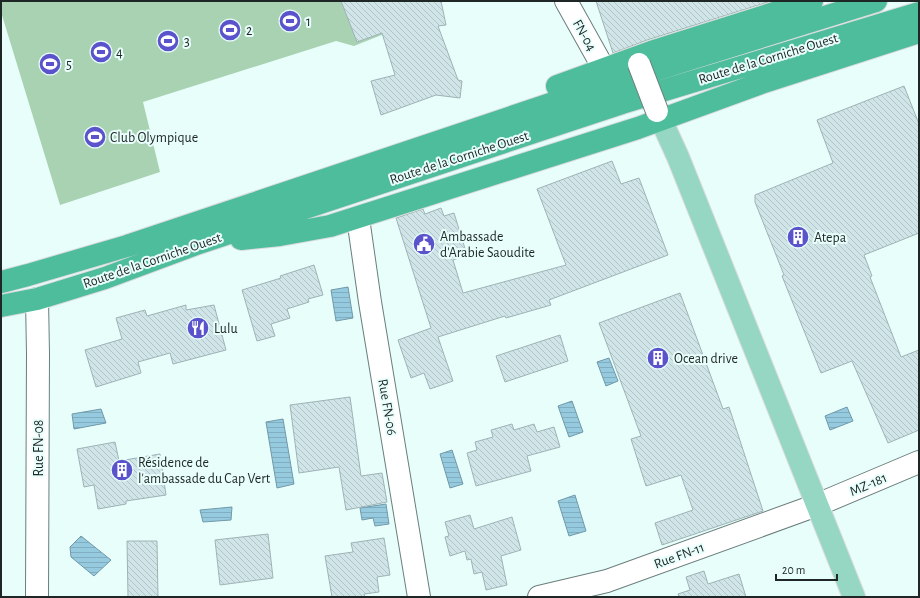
<svg xmlns="http://www.w3.org/2000/svg" width="920" height="598" font-family="'Alegreya Sans',sans-serif">
<style>
.green{fill:#a9d2b2}
.water{fill:url(#water-rules);stroke:#7199a8}
.building{fill:url(#building-back-hatch);stroke:#9eb3b6}
.lines{fill:none;stroke-linecap:round;stroke-linejoin:round}
.minor-casing{stroke:#6a7e7c;stroke-width:24}
.major-casing{stroke:#dbdcdc;stroke-width:24}
.highway-casing{stroke:#dbdcdc;stroke-width:24}
.minor{stroke:#fff;stroke-width:22}
.major{stroke:#95d7c3;stroke-width:22}
.highway{stroke:#4ebd9b;stroke-width:22}
.minor-bridge-casing{stroke:#6a7e7c;stroke-width:24;stroke-linecap:butt}
.minor-bridge{stroke:#fff;stroke-width:22}
.labels{text-anchor:middle;stroke-width:4;stroke-linejoin:round;paint-order:stroke}
.poi-label{font-size:14px;fill:#1e2626;stroke:#e8fefb;text-anchor:start}
.street-label{font-size:14px;fill:#1e2626;stroke:#e8fefb}
</style>
<defs>
<pattern id="water-rules" width="6" height="5" patternUnits="userSpaceOnUse"><rect width="6" height="5" fill="#95cadf"/><path d="M0 2.5h6" fill="none" stroke="#80adbf"/></pattern>
<pattern id="building-back-hatch" width="6" height="6" patternUnits="userSpaceOnUse"><rect width="6" height="6" fill="#d0e5e8"/><path d="M-1 5l2 2M0 0l6 6M5-1l2 2" fill="none" stroke="#b2c4c7"/></pattern>
</defs>
<rect width="100%" height="100%" fill="#e8fefb"/>
<path class="green" d="M1 1H400L409 24 354 46 336 41 143 102 160 172 60 205 1 12Z"/>
<path class="water" d="M348 287 353 318 336 321 331 290Z
M609 358 618 381 606 386 597 362Z
M572 401 583 432 569 437 558 406Z
M847 407 853 421 830 430 825 416Z
M101 409 106 423 74 429 72 414Z
M283 419 294 484 277 488 266 422Z
M452 450 463 484 450 488 440 454Z
M575 495 586 531 569 536 558 501Z
M386 504 389 524 375 526 373 518 362 520 360 508Z
M232 507 231 520 203 522 200 510Z
M81 536 111 560 94 576 71 557 70 547Z"/>
<path class="building" d="M341 1H441L446 25 438 26 458 80 462 81 460 98 436 95 381 115 371 81 395 75 382 33 357 42Z
M596 1H768V2L647 40 613 53Z
M904 86 919 124V233L864 255 872 276 870 277 901 357 919 350V430L888 443 852 361 821 373 782 276 784 275 755 202V195L833 163 817 120Z
M612 161 621 184 639 178 668 255 549 300 551 305 506 318 505 316 438 337 453 381 430 389 424 373 411 378 398 340 431 328 396 218 423 209 425 214 441 208 444 216 454 213 467 255 453 260 463 293 566 265 537 189Z
M314 265 323 295 308 299 309 302 287 309 290 318 271 324 275 336 257 341 242 290 281 278 280 276Z
M680 293 723 409 729 407 763 511 662 545 655 523 693 510 681 475 646 486 631 439 641 436 599 323Z
M186 305V310L214 305 226 350 173 364 170 353 138 362 141 373 96 387 85 350 122 339 116 318 145 310 147 316Z
M560 335 568 361 505 382 496 356Z
M350 397 361 476 382 473 387 502 346 510 339 467 299 473 290 405Z
M512 424 514 430 534 424 537 432 554 427 560 447 527 456 531 471 476 486 467 453 477 450 475 442 493 437 491 430Z
M115 442 119 461 160 454 166 495 126 501V504L98 509 94 485 84 487 77 449Z
M470 515 474 529 512 517 521 550 501 556 507 585 486 590 482 572 474 574 471 559 467 560 465 551 450 556 445 537 449 536 445 522Z
M268 534 273 578 220 585 215 540Z
M384 538 390 575 377 577 379 592 364 594 365 597H332L325 556 353 552 351 543Z
M127 541H157L158 597H128Z
M704 571 708 584 739 574 746 597H679L678 594 690 590 686 577Z"/>
<g class="lines">
<g class="minor-casing">
<path id="minor" d="M566 1 604 69
M358 218 370 302 419 597
M37 299 38 354 37 597
M539 597 607 581 817 505 919 462"/>
</g>
<g class="major-casing">
<path id="major" d="M657 111 678 157 854 597"/>
</g>
<g class="highway-casing">
<path id="highway" d="M557 86 651 52 812 1
M241 239 280 235 330 226 638 128 764 82 919 32
M1 282 28 275 127 246 613 83 876 1
M1 306 37 299 105 278 199 243 622 103 919 13"/>
</g>
<use href="#minor" class="minor"/>
<use href="#major" class="major"/>
<use href="#highway" class="highway"/>
<g class="minor-bridge-casing">
<path id="minor-bridge" d="M639 64 657 111"/>
</g>
<use href="#minor-bridge" class="minor-bridge"/>
</g>
<defs>
<g id="stadium-disc" transform="scale(1.15)"><circle r="9.5" fill="#5a53cb" stroke="#e8fefb"/><path d="M0-5a6.5 5 0 1 0 0 10a6.5 5 0 1 0 0-10ZM-3.5-1.8h7v3.6h-7Z" fill="#fff"/></g>
<g id="building-disc" transform="scale(1.15)"><circle r="9.5" fill="#5a53cb" stroke="#e8fefb"/><path d="M-4-6H4V6H1V3H-1V6H-4ZM-2.5-4.3h1.7v1.8h-1.7ZM.8-4.3h1.7v1.8H.8ZM-2.5-1h1.7V.8h-1.7ZM.8-1h1.7V.8H.8Z" fill="#fff"/></g>
<g id="civic-disc" transform="scale(1.15)"><circle r="9.5" fill="#5a53cb" stroke="#e8fefb"/><path d="M-.6-6.5H3V-4.5H.6V-3L4-1V1h2V6H-6V1h2V-1L-.6-3ZM-1.2 2.5V6h2.4V2.5Z" fill="#fff"/></g>
<g id="restaurant-disc" transform="scale(1.15)"><circle r="9.5" fill="#5a53cb" stroke="#e8fefb"/><path d="M-5-6h1v4h1v-4h1v4h1v-4h1v5L-1.5 .5V6h-2V.5L-5-1ZM5-6V6H3V1.5H1.5Q1.5-4 5-6Z" fill="#fff"/></g>
</defs>
<g fill-rule="evenodd">
<use href="#stadium-disc" x="290" y="21"/>
<use href="#stadium-disc" x="230" y="30"/>
<use href="#stadium-disc" x="168" y="41"/>
<use href="#stadium-disc" x="101" y="52"/>
<use href="#stadium-disc" x="50" y="64"/>
<use href="#stadium-disc" x="95" y="137"/>
<use href="#building-disc" x="798" y="237"/>
<use href="#civic-disc" x="424" y="244"/>
<use href="#restaurant-disc" x="198" y="328"/>
<use href="#building-disc" x="658" y="358"/>
<use href="#building-disc" x="122" y="470"/>
</g>
<g class="labels">
<g class="poi-label">
<text x="306" y="26">1</text>
<text x="246" y="35">2</text>
<text x="184" y="46">3</text>
<text x="116" y="57">4</text>
<text x="66" y="69">5</text>
<text x="110" y="142">Club Olympique</text>
<text x="440" y="241">Ambassade<tspan x="440" dy="16">d'Arabie Saoudite</tspan></text>
<text x="814" y="242">Atepa</text>
<text x="214" y="333">Lulu</text>
<text x="674" y="363">Ocean drive</text>
<text x="138" y="467">Résidence de<tspan x="138" dy="16">l'ambassade du Cap Vert</tspan></text>
</g>
<g class="street-label">
<text transform="translate(585 35) rotate(61)" y="5">FN-04</text>
<text transform="translate(768 58) rotate(-17)" y="5">Route de la Corniche Ouest</text>
<text transform="translate(459 157) rotate(-18)" y="5">Route de la Corniche Ouest</text>
<text transform="translate(152 260) rotate(-19)" y="5">Route de la Corniche Ouest</text>
<text transform="translate(388 407) rotate(80)" y="5">Rue FN-06</text>
<text transform="translate(38 448) rotate(-90)" y="5">Rue FN-08</text>
<text transform="translate(868 484) rotate(-23)" y="5">MZ-181</text>
<text transform="translate(679 555) rotate(-20)" y="5">Rue FN-11</text>
</g>
</g>
<rect width="920" height="598" fill="none" stroke="#1e2626" stroke-width="4"/>
<path d="M776 574v6h61v-6" fill="none" stroke="#1e2626" stroke-width="2"/>
<text x="782" y="574" font-size="12" fill="#1e2626" stroke="#e8fefb" stroke-width="3" paint-order="stroke">20 m</text>
</svg>
